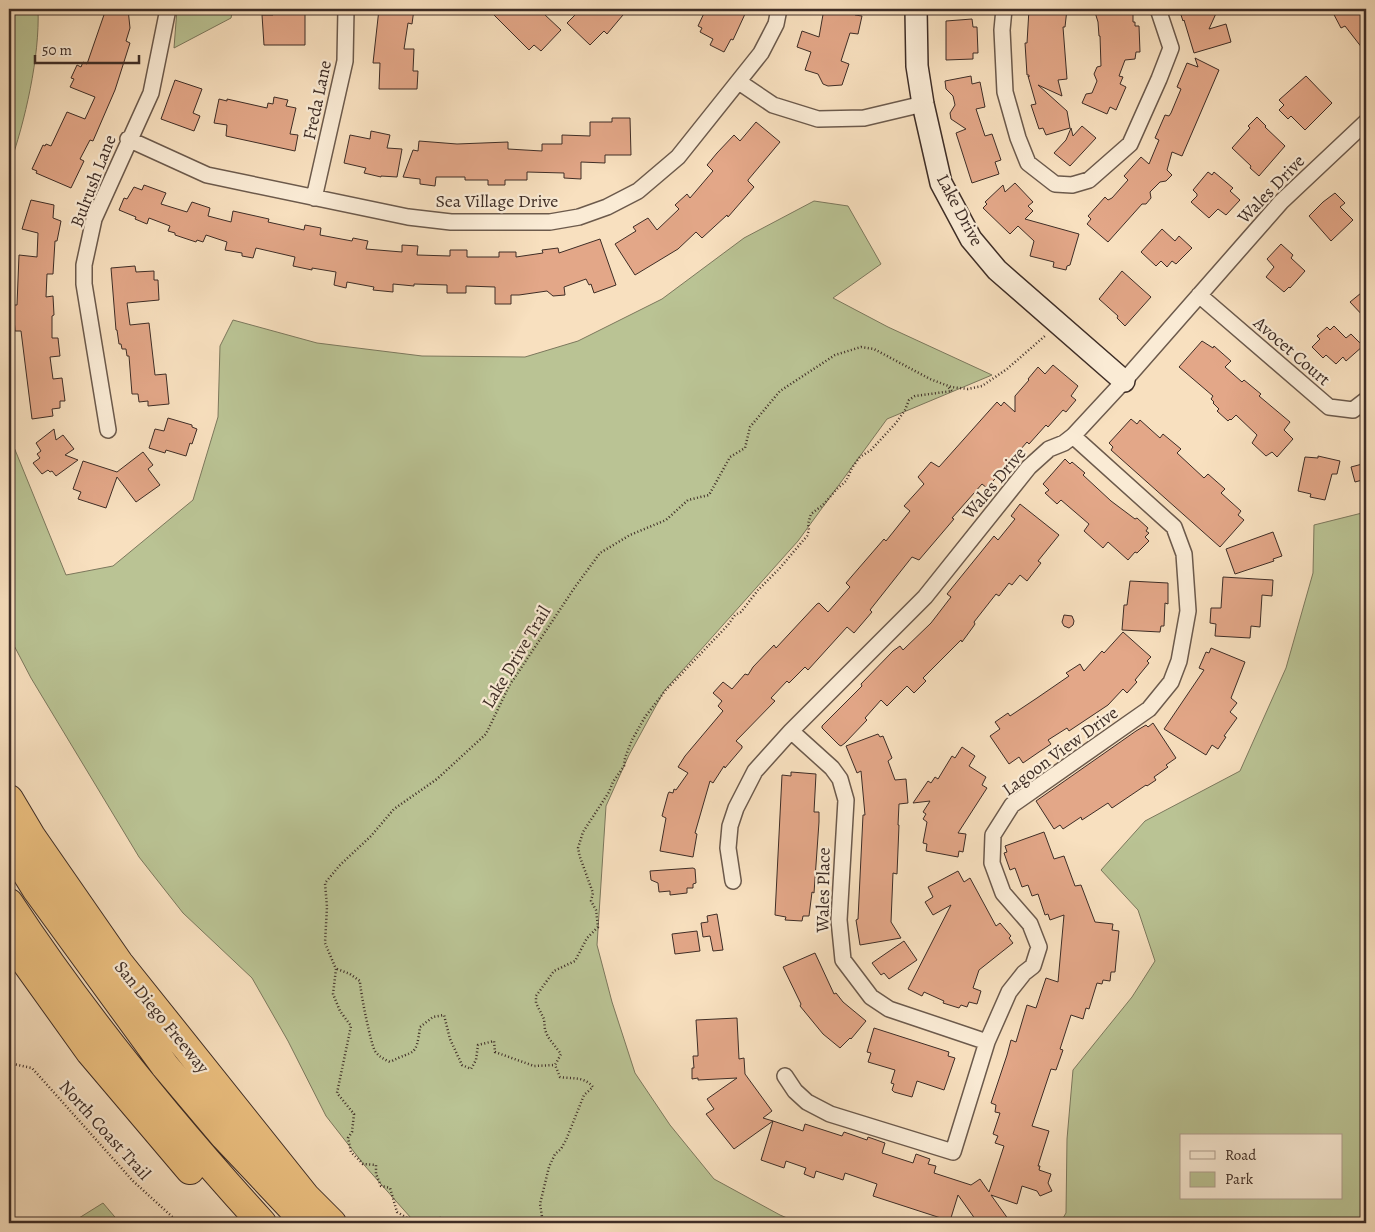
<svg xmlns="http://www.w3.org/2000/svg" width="1375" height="1232" font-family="Alegreya,serif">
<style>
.green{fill:#bac394;stroke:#7c785d;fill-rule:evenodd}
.building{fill:#e3a788;stroke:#3e2d26}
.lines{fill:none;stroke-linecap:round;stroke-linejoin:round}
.street-casing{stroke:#6c5a4c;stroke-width:18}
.secondary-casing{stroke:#3e2d26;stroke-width:24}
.highway-casing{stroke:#3e2d26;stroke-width:30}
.path{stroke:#3e2d26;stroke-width:2.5;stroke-dasharray:1 2.5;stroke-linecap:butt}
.street{stroke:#faebd5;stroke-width:15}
.secondary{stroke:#faebd5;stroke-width:21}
.highway{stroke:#ecc080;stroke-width:28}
.labels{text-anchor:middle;stroke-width:4.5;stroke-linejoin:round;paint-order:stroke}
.street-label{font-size:18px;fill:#3e2d26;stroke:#faebd5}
</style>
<rect width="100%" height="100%" fill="#f8e0bf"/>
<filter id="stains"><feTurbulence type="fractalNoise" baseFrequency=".004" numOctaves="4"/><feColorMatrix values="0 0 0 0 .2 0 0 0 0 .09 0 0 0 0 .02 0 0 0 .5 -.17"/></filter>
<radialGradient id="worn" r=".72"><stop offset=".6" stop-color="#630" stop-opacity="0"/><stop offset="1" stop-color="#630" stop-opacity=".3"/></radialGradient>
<path class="green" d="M9 9H38C40 56 25 122 9 167Z
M177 9H233L231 18 174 48Z
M814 201 848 206 881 264 833 298 888 327 992 375 887 419 798 541 664 691 629 755 606 806 597 945 612 1002 635 1073 670 1125 714 1179 780 1215 799 1223H419L411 1218 365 1166 326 1116 288 1041 252 978 183 913 139 857 31 678 9 636V435L66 575 113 566 193 500 218 417 220 346 233 320 317 343 422 356 525 357 578 341 662 299 744 238Z
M1366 512V1223H1060L1066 1213 1067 1139 1073 1070 1132 997 1155 961 1138 910 1101 870 1145 821 1240 771 1286 668 1313 573 1314 525ZM1181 1136H1341V1198H1181Z
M103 1203 120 1223H71Z"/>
<path class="building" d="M106 9H128L130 28 126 41 130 43 115 90 93 141 90 140 80 159 84 161 71 188 36 173 37 171 32 169 43 145 45 146 46 144 51 146 67 112 85 119 95 97 70 87 74 79 71 78 77 65 81 67 83 62 87 64Z
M288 9H305V45H264L262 15H273V10H288Z
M379 9H414L412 24 408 23 404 49H414L413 71H418L417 89H379L380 63H373Z
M488 9H549L544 14 561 30 541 51 534 45 529 50Z
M581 9H628L607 34 604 31 590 45 567 23Z
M706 9H735L745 14 733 40 731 39 724 52 710 45 713 39 700 32 702 28 698 26Z
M824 9H856L855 15 862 16 858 34 850 33 841 61 849 64 842 85 828 86 823 84 818 74 805 70 811 52 797 47 802 31 819 37Z
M1029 9H1067L1065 27H1063L1067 79 1058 80 1062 96 1038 85 1067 111 1070 128 1046 135 1043 128 1039 129 1031 105 1036 104 1028 76 1029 77V75H1027L1025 43H1027Z
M1094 9H1133V22H1135V26H1139L1140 52H1136L1135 59 1125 60 1119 76 1123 77 1120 84 1126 87 1116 110 1110 107 1107 114 1082 103 1086 94 1092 93 1097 81 1094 74 1097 67 1101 66 1100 36H1099L1098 22Z
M1179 9H1218L1209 29 1226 24 1231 42 1194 53 1184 20 1183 21Z
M1331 9H1366V53L1345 26 1341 28Z
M972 19 973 27H977L978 53H973V59L946 60V21Z
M1195 58 1219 70 1182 156 1172 152 1167 170 1172 175 1166 181 1160 182 1150 192 1151 198 1146 204H1142L1108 242 1087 224 1091 219 1088 216 1105 197 1108 200 1112 198 1128 180 1124 176 1141 157 1149 164 1159 140 1155 138 1165 115 1169 116 1171 113 1181 89 1177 87 1187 63 1198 67Z
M971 76 972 84 980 82 985 107 976 109 985 136 992 134 1001 160 995 162 999 174 972 183 956 133 966 129 951 119 950 113 955 105 953 96 946 89 945 81Z
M1306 76 1332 103 1305 130 1291 116 1288 119 1279 110 1284 105 1279 100Z
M175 80 202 89 193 113 200 116 194 131 161 119Z
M274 97 288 100 286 106 296 108 290 134 298 135 295 151 226 136 227 125 214 123 219 99 227 101V99L267 108 268 103 273 104Z
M1257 117 1266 126 1265 127 1285 146 1259 176 1250 168 1251 166 1232 148 1250 128 1248 126Z
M612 118H630L631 155H605V163L581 162V179L564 178V173L527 172V180H505V185H488V180H465V177H436L435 186 420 184V179L403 177 413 150 418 151 419 141 457 144 508 142V149L542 151V144H562V135L590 136V122H612Z
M756 122 780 142 748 180V181L754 187 728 217 727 215 702 238 696 232 678 249 635 275 615 244 636 231 633 227 648 218 657 230 679 209 675 205 687 194 690 198 713 171 707 165 717 153 734 135 740 141Z
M1082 126 1096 138 1070 166 1054 153 1066 140 1071 128 1073 136Z
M371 131 390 135 387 148 402 149 397 177 381 176V177L364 173 366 168 344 163 350 135 370 139Z
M1208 172 1212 175 1214 172 1233 188 1230 191 1240 200 1226 215 1218 209 1209 218 1191 202 1197 196V194L1193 190Z
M1015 183 1033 202 1028 206 1033 211 1025 219 1079 234 1070 265 1067 266 1066 270 1053 267 1054 262 1030 256 1034 241 1018 226 1010 234 983 208 987 204 985 202 1003 185 1005 192Z
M144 185 166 193 161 204 187 212 192 202 210 208 208 216 231 222 233 211 269 219 268 222 304 230 305 225 321 228 320 235 352 241 353 238 368 241 366 249 402 252V245L418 246 417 255 450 256V250H467V257H499V252H516V257L543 253 542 250 558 248 559 253 600 239 616 285 594 293 591 284 589 285 586 279 564 287 565 295 553 296 547 291 519 295H511V304H495V287L466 286V293H447V285L414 284V286L393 284V292L373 290 374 287 347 282 346 288 334 285 336 272 312 268V270L293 266 295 257 256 248 253 258 242 256V253L225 250 227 242 206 235 203 242 197 240 196 242 175 235V233L168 231 170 226 149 218 147 224 135 219 136 217 119 210 124 198 127 199 134 187 142 190Z
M1335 193 1345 203 1340 207 1353 220 1331 241 1309 216 1323 202Z
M31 200 54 205 53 218 61 221 57 241H55L53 274H47L46 297 53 296 54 315 52 316V338H58L60 356 50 357 53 379 62 378 65 401H60V408L52 409 53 416 32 419 21 331H15L13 305H17L19 255 37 257 38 233 22 229Z
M1162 229 1175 241 1179 236 1192 248 1176 264 1172 261 1167 267 1161 261 1156 266 1141 252Z
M1281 244 1293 255 1291 258 1305 271 1290 288 1289 287 1284 292 1266 277 1274 267 1267 259Z
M135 266 136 272 154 271V280H158L159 300 127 303 130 325 149 323 155 375 166 374 169 404 148 406V401L139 402 138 394H132L129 356H127L126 349H122L121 344H119L117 330H116L111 268Z
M1122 271 1151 297 1125 326 1117 318 1118 316 1099 299Z
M1366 289V319L1350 302Z
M1334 326 1346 338 1351 334 1363 346 1346 361 1343 357 1336 364 1326 355 1323 358 1312 347 1320 339 1317 336 1327 327 1330 330Z
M1202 341 1213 348 1214 346 1231 361 1225 367 1242 382 1244 380 1261 394 1259 396 1290 422 1284 430 1293 439 1277 457 1272 452 1266 456 1252 443 1257 435 1236 415 1231 420 1230 419 1228 421 1217 411 1219 409 1213 403 1214 402 1211 399 1213 396 1179 367Z
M1053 365 1078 386 1071 396 1076 400 1066 412 1063 410 1048 427 1046 425 1029 444 1027 442 987 488 982 484 952 518 954 519 919 560 912 557 870 610 872 612 854 633 847 627 808 670 805 667 789 683 787 681 771 698 775 701 736 741 742 746V748L725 768 724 766 713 783 710 781 695 833 697 834 693 857 660 851 666 818 662 816 668 794 669 792 673 793 674 789 676 790 688 773 678 767 685 756 723 711 718 706 722 701 713 693 723 682 732 689 745 674 748 675 753 667 774 645 776 648 817 604 819 603 828 612 850 587 846 583 852 576 884 539 886 541 910 511 904 506 924 484 918 477 931 462 939 467 997 402 1001 406 1004 402 1015 412V396L1029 380 1028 379 1038 367 1045 374Z
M168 418 192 425V427L197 429 192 444 190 443 186 456 166 450 165 453 149 448 155 429 164 431Z
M1131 419 1137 424 1140 420 1160 438 1163 434 1181 449 1177 453 1204 478 1208 474 1225 489 1221 493 1241 511 1238 515 1244 520 1220 547 1111 450 1113 447 1109 443Z
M54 429 56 440 63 435 74 449 65 455 78 460 56 476 52 471 50 472 48 470 42 474 33 463 40 458 37 454 41 451 36 443Z
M143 452 153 465 148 469 160 485 136 502 117 477 106 508 78 499 81 492 73 489 83 461 117 472Z
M1318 456 1340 461 1337 474H1332L1325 500 1310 497 1311 494 1298 491 1305 457 1318 458Z
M1065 459 1070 464 1072 462 1085 473 1083 475 1111 501 1135 519 1137 518 1148 528 1146 531 1149 533 1145 537 1149 541 1137 553 1135 552 1128 560 1108 542 1103 548 1084 531 1089 524 1061 500 1057 504 1045 493 1049 490 1043 484Z
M1366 463V479L1355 482 1351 467Z
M1020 504 1059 535 1038 561 1041 563 1027 581 1020 575 1012 585 1009 583 999 596 996 594 974 622 975 624 973 627 962 642 961 640 923 678 926 681 914 693 907 686 887 706 881 700 865 718 867 720 845 743 841 746 839 745 822 728V726L862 686 861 684 893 651 900 646 903 650 931 623 951 597 947 594 994 536 998 540 1015 519 1011 516Z
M1273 532 1282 556 1273 559 1274 561 1235 574 1226 549Z
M1223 577 1273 580 1272 596 1262 595 1260 627 1251 626 1250 638 1215 636 1216 624 1210 623 1211 608H1221Z
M1130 581 1168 583V604L1165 603 1164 626H1161L1160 632 1122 630 1124 605H1127Z
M1064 615 1072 616 1074 621 1073 625 1069 628 1064 626 1062 622Z
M1123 632 1151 657 1147 661 1149 663 1135 680 1137 682 1127 693 1123 689 1108 705 1069 731 1067 728 1048 740 1051 744 1039 752 1023 763 1019 757 1009 764 990 736 1000 729 995 722 1008 713 1010 716 1037 698 1069 676 1066 673 1080 664 1084 671 1102 651 1104 653Z
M1211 648 1245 662 1231 698 1237 703 1230 712 1237 718 1224 736 1226 737 1218 749 1212 745 1206 755 1164 729 1204 670 1199 668 1206 652 1209 653Z
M1153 723 1176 758 1166 765 1168 767 1154 777 1156 780 1147 786 1146 785 1112 808 1108 803 1082 820 1081 817 1063 829 1060 825 1054 829 1036 801 1136 731 1146 725 1148 727Z
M878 734 880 737 883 736 892 758 888 761 895 780 906 779 908 803 899 804 898 825H899L897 874 893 873 891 922 901 938 860 945 856 920 858 919 863 815H865L861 771 857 773 846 746Z
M962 747 975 756 969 766 986 777 982 785 987 788 958 833 966 834 963 852 959 851 958 857 926 851 927 844 923 843 927 822 923 819 926 814 923 812 930 801 913 803 928 781 931 783 935 777 938 779 952 756 955 758Z
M791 772 816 774 814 812H819V822L814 893 812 892 809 916H803L802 921 785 920 786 917 775 915 782 775 791 776Z
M1044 832 1054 859 1064 856 1075 886 1081 885 1095 922 1113 924 1112 930 1119 931 1115 972H1111L1110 981 1103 980 1102 984 1097 983 1089 1009 1086 1008 1083 1019 1071 1015 1060 1049 1063 1050 1056 1070 1051 1069 1032 1126 1049 1131 1038 1166H1040L1039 1170 1051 1174 1048 1183 1052 1191 1040 1196 1037 1191 1022 1186 1017 1204 991 1195 1011 1223H978L958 1195 950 1221 873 1196 877 1184 845 1173 843 1180 816 1171 814 1178 804 1174 806 1168 786 1161 784 1168 761 1160 773 1121 803 1131 805 1124 842 1136 844 1132 867 1140 868 1137 885 1143 882 1153 913 1163 916 1154 930 1159 928 1164 936 1166 934 1173 971 1185 980 1179 989 1192 1004 1146 995 1143 998 1136 993 1134 1000 1113 995 1112 996 1105 991 1103 1007 1055 1011 1040 1016 1042 1027 1005 1036 1008 1046 978 1058 982 1064 915 1050 920 1048 914 1045 915 1038 894 1032 896 1028 885 1022 887 1015 868 1010 870 1004 853 1007 852 1005 846Z
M693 868 695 869 696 883 693 884V888H687V893L670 895V891L659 892 658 883 651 880 650 871Z
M958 871 964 882 970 878 996 926 1000 923 1011 936 1009 938 1013 943 979 970 973 988 981 991 977 1004 969 1002 967 1007 961 1005 959 1008 943 1003 944 1001 924 992 922 996 908 989 951 905 933 915 925 902 933 897 928 887Z
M717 914 723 950 713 951 710 936 703 937 701 923 708 922 707 916Z
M697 931 700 951 675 954 672 934Z
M904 941 917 960 889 979 884 973 881 975 872 963Z
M815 953 834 994 836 993 843 1002 866 1021 851 1039 850 1038 840 1048 823 1034 800 1006 801 1004 783 967Z
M737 1018 739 1059 744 1058 745 1074 772 1111 763 1118 773 1121 734 1149 706 1114 714 1109 707 1099 737 1078 698 1080V1078L692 1079V1068H694L693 1056H698V1053L696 1020Z
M874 1028 949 1052 948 1056 955 1058 944 1090 917 1081 912 1097 894 1092 892 1090 894 1084 891 1083 895 1070 868 1062 871 1053 867 1052Z"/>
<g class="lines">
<g class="street-casing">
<path id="street" d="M1004 9 1002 30 1005 92 1018 138 1028 163 1055 184 1072 185 1089 180 1130 144 1159 79 1171 48 1158 9
M739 82 773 105 818 119 864 118 923 104
M128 139 207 175 408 217 451 222H550L579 217 607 207 638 191 678 157 761 53 776 24 779 9
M314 198 345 61 346 9
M1199 295 1329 407 1353 410 1366 400
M108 430 84 284V265L94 219 151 93 168 9
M791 731 832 768 840 779 846 800 839 920 843 960 871 997 889 1009 987 1042
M733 881 728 848 730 826 736 808 755 771 791 731 925 597 1029 467 1049 449 1064 443 1073 436 1124 381 1281 202 1366 122
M785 1076 795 1091 807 1102 830 1114 953 1152 987 1042 1009 992 1024 973 1033 966 1039 947 1030 924 1003 893 992 863 993 835 1012 805 1149 709 1171 682 1179 661 1188 611 1184 554 1174 527 1073 436"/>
</g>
<g class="secondary-casing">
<path id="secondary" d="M916 9 917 66 923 104 941 183 971 239 997 270 1124 381"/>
</g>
<g class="highway-casing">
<path id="highway" d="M9 799 31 836 119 963 306 1197 332 1223
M9 845 36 889 165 1066 224 1136 306 1223
M9 903C84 1017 170 1122 262 1223
M9 939 90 1052 190 1170"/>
</g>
<path class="path" d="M1365 538 1366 542
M337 969 350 974 360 981C360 991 371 1045 375 1051 379 1057 384 1059 390 1062 414 1049 416 1059 420 1027L433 1017 444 1015 450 1039 462 1065 471 1069 476 1060 478 1045 494 1041 495 1052 534 1066 555 1065
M9 1063 32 1068 133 1181 179 1223
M416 1223 397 1212 390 1188 381 1186 376 1174V1165L363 1164 351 1152 348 1138 352 1132 354 1114 337 1093 351 1026 340 1011 333 994 336 969 325 943 327 907 325 883 340 865 371 836 394 809 437 779 486 734 509 686 575 587 600 553 630 535 666 520 688 500 709 495 730 457 745 448 750 427 780 391 835 355 861 347 874 349 930 379 951 387 968 389 982 386 1007 369 1046 335
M430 1223 440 1218 459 1223
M543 1223 540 1204 549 1167 555 1154 561 1149 566 1140 584 1095 593 1087C584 1076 572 1079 560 1077L555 1065 561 1054 548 1037 545 1030 544 1019 536 1003V996L554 971 575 961 587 938 598 927 596 910 591 901 593 893 580 857 578 848 583 832 609 792 613 782 624 766 625 758 632 740 645 717 665 691 728 625 735 615 741 612 758 590 779 569 807 536 809 530 808 524 811 514 823 505 837 489 846 481 852 468 860 457 871 450 896 423 905 410 909 400 915 396 952 391 947 386"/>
<use href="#street" class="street"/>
<use href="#secondary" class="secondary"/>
<use href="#highway" class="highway"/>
</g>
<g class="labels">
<g class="street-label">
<text transform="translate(317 100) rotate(-78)" y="6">Freda Lane</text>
<text transform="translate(93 181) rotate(-69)" y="6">Bulrush Lane</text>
<text transform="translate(1271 189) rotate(-46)" y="6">Wales Drive</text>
<text x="497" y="207">Sea Village Drive</text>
<text transform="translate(960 210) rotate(62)" y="6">Lake Drive</text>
<text transform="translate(1292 351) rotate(41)" y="6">Avocet Court</text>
<text transform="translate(994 483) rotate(-50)" y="6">Wales Drive</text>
<text transform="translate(516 657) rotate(-59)" y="6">Lake Drive Trail</text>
<text transform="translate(1060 751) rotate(-36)" y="6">Lagoon View Drive</text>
<text transform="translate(823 890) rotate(-89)" y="6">Wales Place</text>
<text transform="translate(162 1017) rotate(51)" y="6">San Diego Freeway</text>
<text transform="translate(105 1130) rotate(48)" y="6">North Coast Trail</text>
</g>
</g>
<rect width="1375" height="1232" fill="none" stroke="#f8e0bf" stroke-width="30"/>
<rect x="10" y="10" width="1355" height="1212" fill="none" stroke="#3e2d26" stroke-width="2.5"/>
<rect x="15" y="15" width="1345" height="1202" fill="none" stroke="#3e2d26"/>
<rect x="1180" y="1134" width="162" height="65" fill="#faebd5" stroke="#af9f8f"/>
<rect x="1190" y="1151" width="25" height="8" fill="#faebd5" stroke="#af9f8f"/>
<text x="1225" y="1160" font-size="15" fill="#3e2d26">Road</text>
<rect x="1190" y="1172" width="25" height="15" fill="#bac394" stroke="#af9f8f"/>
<text x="1225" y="1184" font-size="15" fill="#3e2d26">Park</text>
<path d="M35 55v8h104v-8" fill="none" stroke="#3e2d26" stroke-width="2.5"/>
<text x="42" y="55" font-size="15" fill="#3e2d26" stroke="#faebd5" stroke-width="4" paint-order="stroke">50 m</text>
<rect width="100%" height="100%" filter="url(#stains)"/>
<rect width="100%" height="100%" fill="url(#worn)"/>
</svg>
